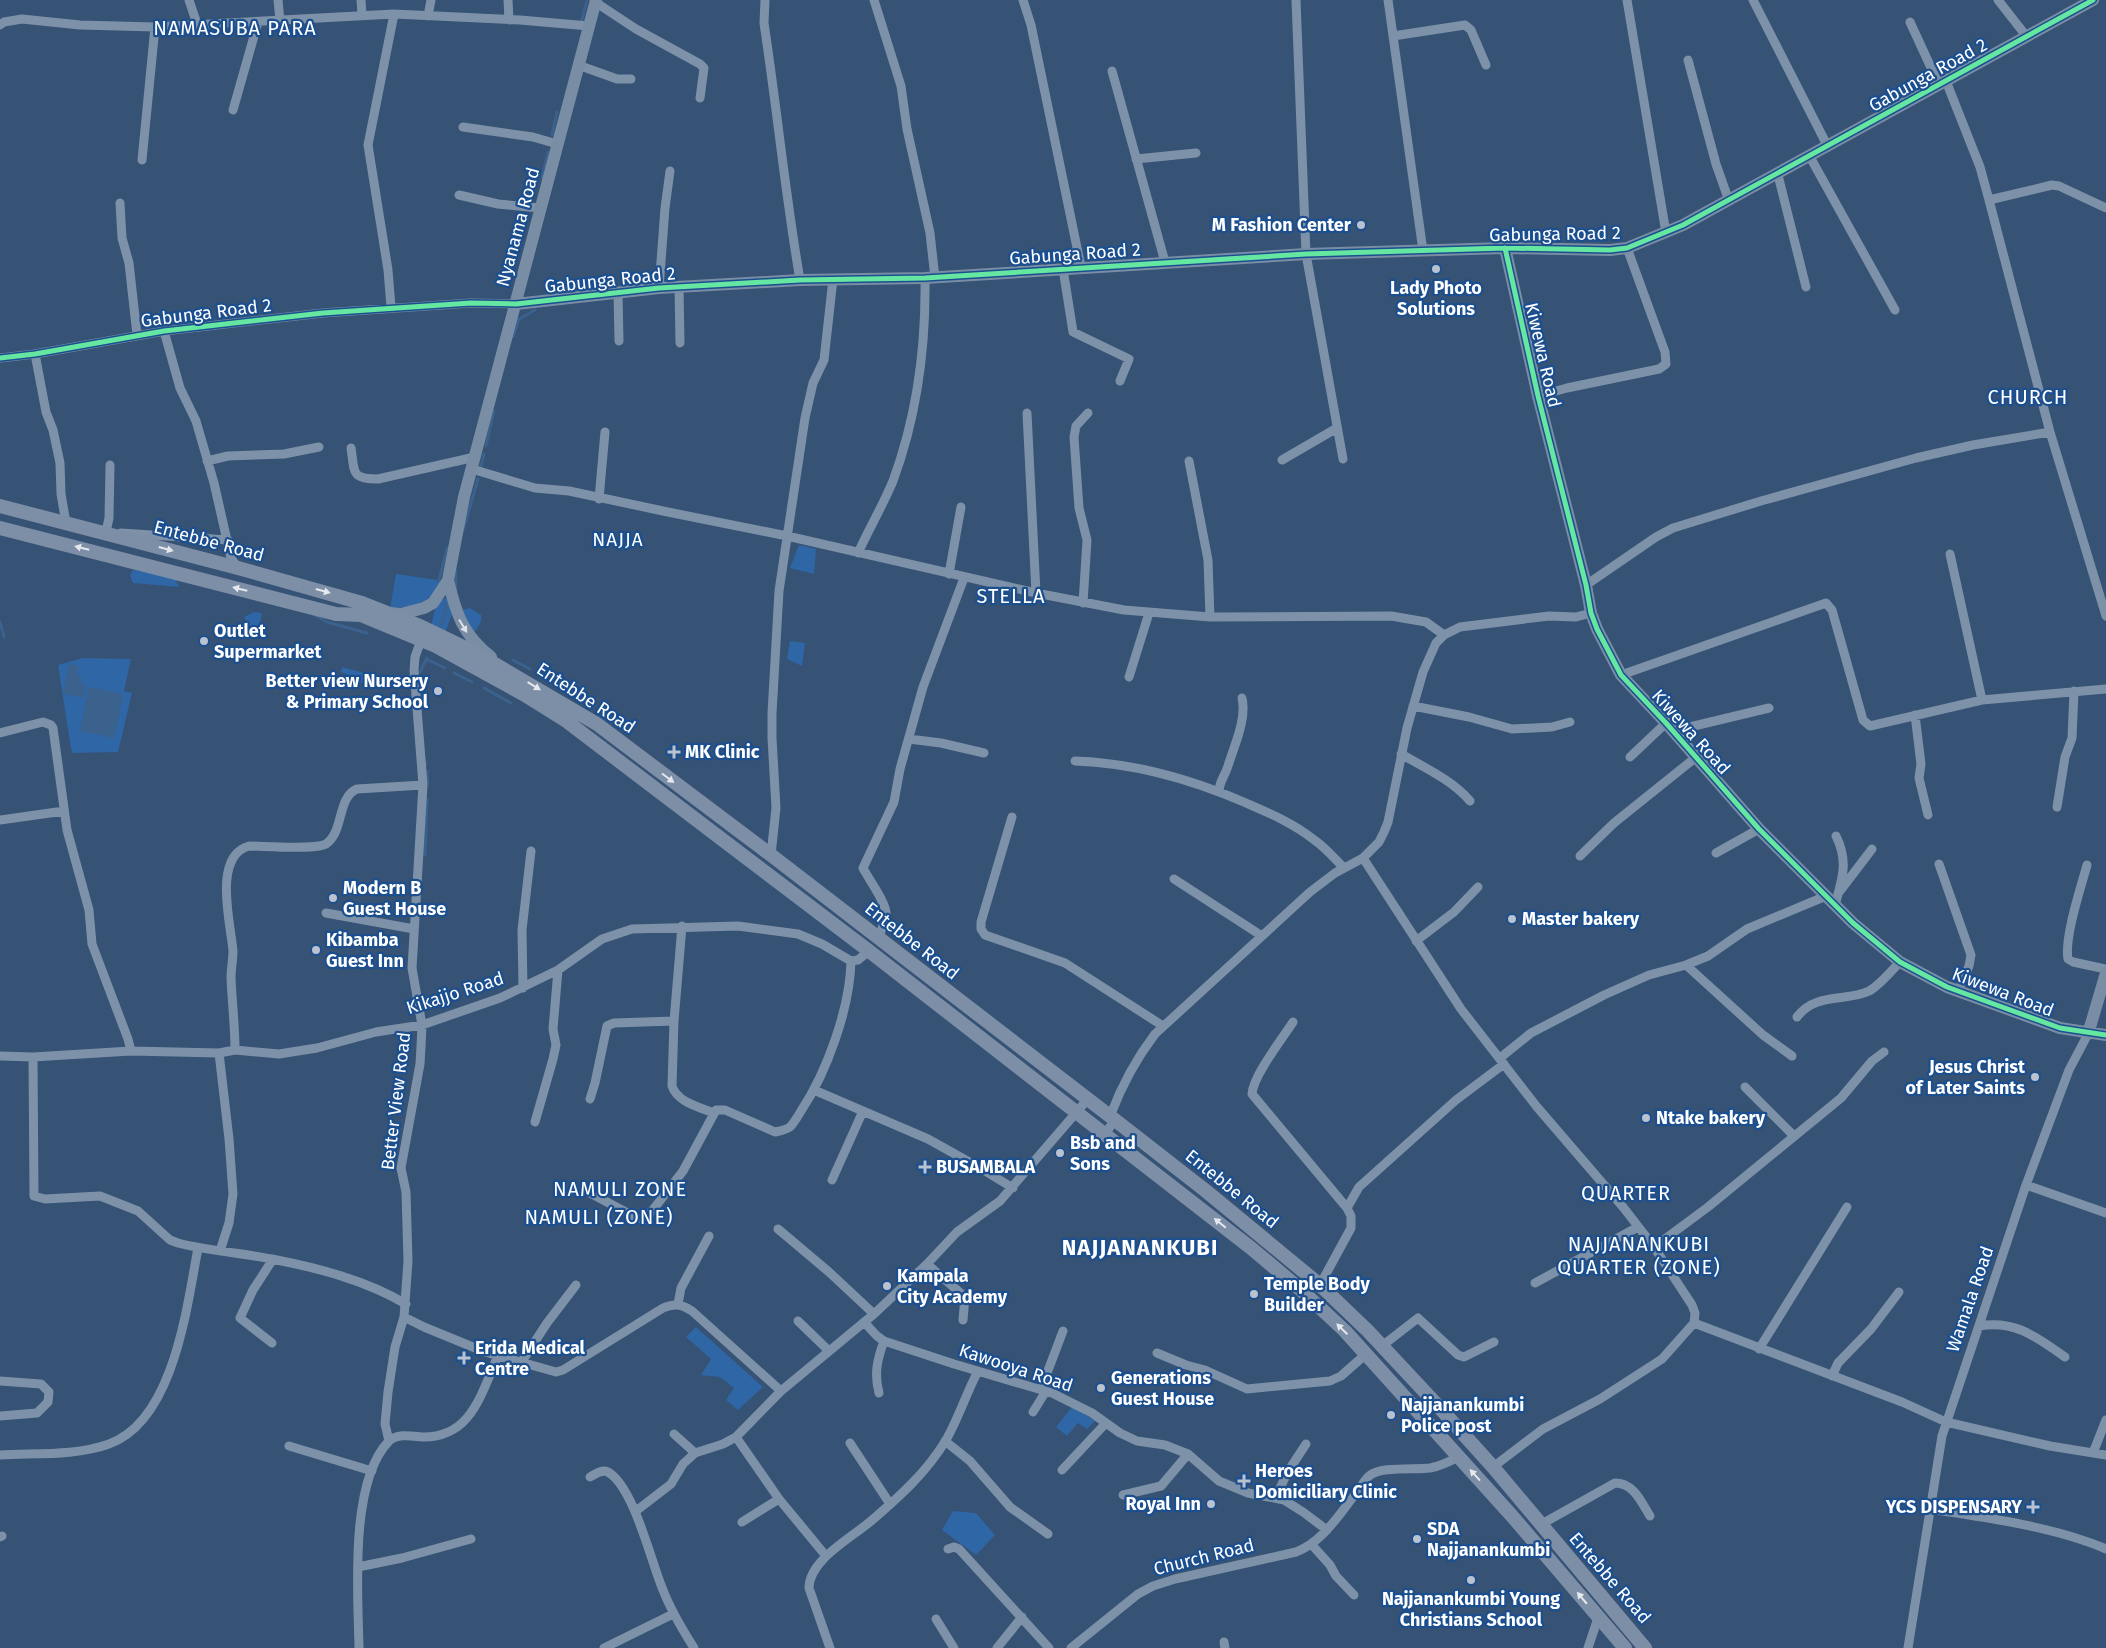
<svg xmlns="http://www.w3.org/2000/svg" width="2106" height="1648" font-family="'Fira Sans',sans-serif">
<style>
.green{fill:#2f66a5}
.water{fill:#3b618d}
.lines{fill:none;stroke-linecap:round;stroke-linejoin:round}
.stream{stroke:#3b618d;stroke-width:3}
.street{stroke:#7d92a8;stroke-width:9}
.secondary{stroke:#798da4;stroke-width:12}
.primary{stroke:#7d8ea7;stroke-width:14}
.cycleway-casing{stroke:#1b4f8f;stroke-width:8}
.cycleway{stroke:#66e7a1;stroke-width:5}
.oneway{fill:#e5e8ed}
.oneway2{fill:#dee2e8}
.poi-dot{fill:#b9c2ce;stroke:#1b4f8f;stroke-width:2}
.labels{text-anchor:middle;stroke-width:4.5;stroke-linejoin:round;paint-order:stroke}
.street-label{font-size:18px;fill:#fff;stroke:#1b4f8f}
.poi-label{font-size:18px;font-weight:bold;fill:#fff;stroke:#1b4f8f;text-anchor:start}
.neighbourhood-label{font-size:19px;letter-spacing:1px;fill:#fff;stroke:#1b4f8f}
.quarter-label{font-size:20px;letter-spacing:1px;fill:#fff;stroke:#1b4f8f}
.district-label{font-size:22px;font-weight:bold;letter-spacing:1px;fill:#fff;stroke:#1b4f8f}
</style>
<rect width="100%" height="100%" fill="#365274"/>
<path class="green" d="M799 545 816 549 814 574 790 568Z
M135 570 175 578 179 587 133 583 130 575 132 571Z
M396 574 445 581C425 604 420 607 390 608Z
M447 597 452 614 445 633 431 626 436 604Z
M470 608 481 615C483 621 478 628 473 633L462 610Z
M254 612 262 613 257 638 244 617Z
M790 641 805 643 802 666 787 659Z
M83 658 131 659 124 691 132 693 118 752 73 753 71 749 58 665Z
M342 667 372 675 371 681 362 683 351 676 341 672Z
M696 1327 763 1387 738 1410 726 1400 734 1388 720 1377 701 1375 711 1359 686 1337Z
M1072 1407 1095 1421 1087 1429 1078 1423 1067 1436 1056 1427Z
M953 1511 976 1513 995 1535 976 1555 942 1530Z"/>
<path class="water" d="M69 664 79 666 77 675 81 676 82 684 86 687 84 698 63 694Z
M89 687 123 694 114 738 80 731Z"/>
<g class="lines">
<path class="stream" d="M581 23 587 0
M552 135 557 112
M542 178 548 152
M513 337 519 319 535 310
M486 446 494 411
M480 471 484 454
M464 528 478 479
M456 571V590
M439 580 447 548H450
M314 615 327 622 367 633
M0 622 4 637
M439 631 446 610 445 603
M426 659 445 668
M513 660 530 669
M420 672 427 658
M454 673 472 682
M484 688 511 703
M423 756 426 764
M427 771 428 784
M425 855 427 799"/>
<path class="street" d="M189 0 197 24
M278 0 280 21
M361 0 362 14
M508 0 509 20
M765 0 764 23 766 37C778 118 786 199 800 280
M874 0 901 86 907 129 930 233 935 278
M1023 0 1031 25 1081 267
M1296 0 1306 254 1343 459
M1388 0 1423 251
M1627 0 1666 233
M1753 0 1828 147
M1998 0 2027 37
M595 2 636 29 700 64 704 68 700 98
M428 16 431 0
M1910 22 1939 85
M0 25 4 22 22 19 80 25 155 27 394 14 520 20 589 26
M1393 36 1465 25 1471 30 1486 65
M1688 60 1716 164 1729 201
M578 65 617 79H631
M1112 71 1165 262
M1946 81 1980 167 1989 200
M233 110 258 22
M463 127 533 137 557 144
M1810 157 1895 310
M1136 159 1196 153
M142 160 155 27
M1778 175 1806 287
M459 195 498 204 540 208
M120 203 122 238 129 263 137 335
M2106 208 2059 186 2052 185 1989 200 2050 432 2106 616
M1063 269 1073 332 1129 359 1120 381
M679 287 680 343
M659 288 665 208 670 171
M618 293 619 341
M391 307 388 270 368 145 394 14
M164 331 180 388 196 421 214 483 231 558 238 568
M35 354 46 412 53 430 60 463 61 494 66 523
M0 358 35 354 164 331 323 313 471 303 516 304
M1538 396 1567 388 1659 369 1666 364 1665 352 1627 248
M1027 413 1036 593
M351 448C355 472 350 479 378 479L475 457
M1282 460 1337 428
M207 461 228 456 284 454 319 447
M1189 461 1208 560 1210 617
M472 469 535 488 569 491 663 511 787 536 1036 593 1124 610 1210 617 1391 616 1426 622 1444 635
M599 499 605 432
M106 532 109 518 110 465
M121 533 228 540
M858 553C869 529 883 505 893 481 917 416 926 347 925 278
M1950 554 1982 700
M949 574 961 507
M1586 585 1656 537 1673 528 1761 501 1916 458 1973 445 2050 432
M1083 603 1087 540 1079 508 1074 437 1076 426 1088 413
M1621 675 1826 603 1832 610 1863 720 1870 726 1982 700 2106 689
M1129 677 1149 613
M1413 706 1469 717 1512 729 1552 727 1570 722
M1915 715 1921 764 1919 778 1928 815
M1673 731 1769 708
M0 733 43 722 51 725 53 728 67 830 89 910 92 944 128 1039 131 1051
M909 739 941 743 984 753
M1401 754C1425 768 1452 780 1470 801
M1630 757 1666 723
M1075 761C1135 763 1191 779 1246 803 1269 813 1293 823 1313 839 1325 847 1334 858 1344 868
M1219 792C1219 781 1225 776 1228 766 1234 746 1247 719 1242 698
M2057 807 2065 757 2072 738 2074 691
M1012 817 981 922V929L985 935 1065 963 1163 1026
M0 820 64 811
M1716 853 1759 829
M771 855 776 808 772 738V713L779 591 805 418 813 383 824 360 833 279
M1580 856 1614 823 1695 758
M1363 858 1461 1009 1537 1107 1623 1207 1654 1247 1692 1305 1695 1313 1694 1323 1902 1402 1946 1422 2050 1446 2106 1455
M1939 864 1971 955 1969 966 1958 991
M2087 865C2081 887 2064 938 2068 959L2073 962 2106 969
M1174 879 1262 936
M1840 891 1872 849
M1835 905C1842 879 1849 862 1836 836
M326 913 414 929
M682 926 674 1021 672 1086C677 1102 699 1107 714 1113
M878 938C881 931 885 923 886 915 887 903 869 880 863 868L894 802 900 769 923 687 964 578
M1416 941 1454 912 1478 887
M1686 965 1763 1035 1792 1056
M523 988 522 930 531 851
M1797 1017C1815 992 1847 1002 1869 991 1880 985 1891 971 1900 962
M1293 1022C1282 1039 1253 1076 1252 1094L1347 1208 1351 1216V1228L1320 1285
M235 1050C235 1026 232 1002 231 978 231 969 233 960 233 951 231 925 212 856 249 846 263 846 315 850 326 844 344 832 337 797 357 789L423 785
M219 1053 229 1139 233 1194 229 1223 220 1251
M0 1056 33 1057 131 1051 219 1053 235 1050 279 1054 317 1048 376 1032 422 1025 500 998 558 970 602 939 632 929 738 926 798 934 822 944 851 961 858 960 869 951
M33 1057 34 1196 45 1199 100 1196 138 1211 170 1240 178 1243C209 1251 241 1253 272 1259 318 1268 365 1280 406 1304
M1500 1058 1531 1033 1604 995 1649 975 1686 965 1708 956 1747 929 1826 896
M1745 1087 1793 1135
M814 1090 928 1139 980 1168 1013 1188
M590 1099 595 1083 607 1026 614 1023 674 1021
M535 1122 553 1059 556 1045 553 1029 558 970
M1104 1135 1115 1120 1111 1114C1122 1085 1136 1059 1155 1034L1310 892 1335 873 1363 858 1379 842 1384 832 1388 822 1407 728 1423 672 1436 643 1444 635 1460 627 1549 616 1576 617 1591 613
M832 1180 863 1111
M2026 1185 2106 1213
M590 1193 637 1218 645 1220 683 1171 716 1110H725L775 1132C780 1131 786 1130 790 1127 794 1123 798 1116 801 1111 827 1072 850 1008 851 961
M1347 1208 1359 1187 1456 1100 1504 1064
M778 1229 829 1272 874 1314
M1654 1247 1708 1207 1841 1098 1872 1061 1884 1052
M927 1264 965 1297 963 1320
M1535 1283 1638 1227
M678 1304 681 1288 709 1236
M404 1317 424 1327 485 1352 556 1372 563 1370 663 1308C674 1303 681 1304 692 1311L781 1391
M798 1321 828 1350
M864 1322 877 1336 884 1341 954 1364 1052 1393 1092 1413 1120 1433 1137 1441 1165 1445 1188 1454
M1979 1326C2016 1320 2036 1337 2065 1357
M272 1343 240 1318 253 1290 273 1259
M1382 1346 1418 1318 1458 1355 1464 1357 1494 1342
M1759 1349 1847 1207
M1157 1353 1186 1365 1205 1370 1247 1389 1330 1381 1341 1376 1366 1354
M521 1363 547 1323 576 1285
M1832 1376 1838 1363 1871 1329 1899 1292
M0 1381 41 1384 49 1392 48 1402 37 1413 0 1416
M1041 1389 1063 1331
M879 1393C874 1374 877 1360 884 1341
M1033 1412 1046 1391
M674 1434 695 1453 723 1444 736 1437 781 1391 874 1314 927 1264 957 1232 1000 1201 1087 1100
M736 1437 779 1499 826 1556
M389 1441C398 1433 411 1436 422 1437 472 1438 481 1393 498 1356
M945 1441 970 1461 1010 1507 1048 1534
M850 1443 890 1504
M289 1446 372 1471
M2093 1453 2106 1420
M0 1455C35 1453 76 1456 109 1444 174 1421 187 1306 198 1248
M1493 1467 1543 1429 1600 1399 1662 1359 1694 1323
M1062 1470 1106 1423
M590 1477C595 1474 602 1469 608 1472 634 1487 651 1562 663 1590 671 1611 682 1629 694 1648
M1123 1495 1161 1486 1188 1454 1219 1481 1248 1493 1284 1500 1303 1512 1327 1530
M1276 1497 1287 1473 1306 1444
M1929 1509C1984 1517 2055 1527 2106 1549
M636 1511 671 1484 683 1464 695 1453
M742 1522 779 1499
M1540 1525 1615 1483C1634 1483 1641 1502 1650 1516
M0 1537 2 1536
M1312 1545 1330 1565 1336 1576 1354 1595
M948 1549 954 1547 959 1549 1049 1648
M358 1567 402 1558 471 1539
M936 1619 954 1648
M1224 1642 1225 1648
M359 1648C358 1594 349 1482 389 1441L385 1424 388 1392 395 1347 404 1317 408 1261 406 1192 401 1168 420 1064 421 1047 422 1025 412 968 423 785 414 670 415 657 421 640
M604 1648 673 1614
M830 1648 809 1588C809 1560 851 1538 871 1521 899 1497 927 1472 946 1440 958 1419 966 1394 978 1371
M997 1648 1022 1617
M1071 1648 1138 1594 1153 1586 1175 1579 1296 1552C1324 1541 1339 1514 1358 1491 1361 1486 1365 1480 1369 1476 1380 1466 1415 1470 1430 1468 1441 1466 1449 1462 1458 1457
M1588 1648 1598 1618
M1908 1648 1942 1436 2026 1185 2069 1070 2088 1034"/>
<path class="secondary" d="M1505 248 1538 396 1586 585 1591 613 1597 629 1621 675 1666 723 1759 829 1853 923 1900 962 1947 987 2060 1028 2106 1035
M516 304 659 288 800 280 925 278 1306 254 1505 248 1610 250 1627 248 1683 225 2093 0
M448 580C456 614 463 635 491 657
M390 613 401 614 424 608 433 603 445 585 448 580 464 497 596 0
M2088 1034 2106 973"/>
<path class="primary" d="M0 506 238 568 362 603 420 626 476 653 597 724 771 855 1115 1120 1206 1191 1320 1285 1368 1331 1439 1407 1493 1467 1645 1648
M0 528 336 614 361 615 436 646 525 695 565 720 869 951 1251 1248 1301 1290 1345 1331 1512 1516 1625 1648"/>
<g class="cycleway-casing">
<path id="cycleway" d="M1505 248 1538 396 1586 585 1591 613 1597 629 1621 675 1666 723 1759 829 1853 923 1900 962 1947 987 2060 1028 2106 1035
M0 358 35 354 164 331 323 313 471 303 516 304 659 288 800 280 925 278 1306 254 1505 248 1610 250 1627 248 1683 225 2093 0"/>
</g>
<use href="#cycleway" class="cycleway"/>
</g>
<defs><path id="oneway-solid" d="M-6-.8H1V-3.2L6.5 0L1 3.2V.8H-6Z" transform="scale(1.25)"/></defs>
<g class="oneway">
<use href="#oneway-solid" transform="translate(82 548) rotate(-166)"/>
<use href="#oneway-solid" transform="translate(166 549) rotate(15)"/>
<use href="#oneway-solid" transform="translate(240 589) rotate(-166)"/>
<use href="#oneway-solid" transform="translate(323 591) rotate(15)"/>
<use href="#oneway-solid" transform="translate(534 686) rotate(31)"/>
<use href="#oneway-solid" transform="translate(668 778) rotate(37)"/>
<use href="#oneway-solid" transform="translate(1220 1223) rotate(-141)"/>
<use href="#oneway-solid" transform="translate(1342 1329) rotate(-136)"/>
<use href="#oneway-solid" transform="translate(1475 1475) rotate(-132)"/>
<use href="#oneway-solid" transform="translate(1582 1598) rotate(-130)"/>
</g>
<use class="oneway2" href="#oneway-solid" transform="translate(463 626) rotate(59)"/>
<g class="poi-dot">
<circle cx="1361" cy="225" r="5"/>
<circle cx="1436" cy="269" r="5"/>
<circle cx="204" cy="641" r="5"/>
<circle cx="438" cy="691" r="5"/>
<path d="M671.5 744.5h5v5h5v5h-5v5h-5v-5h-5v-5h5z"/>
<circle cx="333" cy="898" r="5"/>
<circle cx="1512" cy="919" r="5"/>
<circle cx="316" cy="950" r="5"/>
<circle cx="2035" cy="1077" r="5"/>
<circle cx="1646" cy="1118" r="5"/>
<circle cx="1060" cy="1153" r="5"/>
<path d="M922.5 1159.5h5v5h5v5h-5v5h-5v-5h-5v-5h5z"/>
<circle cx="887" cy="1286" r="5"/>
<circle cx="1254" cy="1294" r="5"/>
<path d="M461.5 1350.5h5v5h5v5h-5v5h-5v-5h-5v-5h5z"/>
<circle cx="1101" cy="1388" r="5"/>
<circle cx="1391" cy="1415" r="5"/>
<path d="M1241.5 1473.5h5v5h5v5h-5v5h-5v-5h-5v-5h5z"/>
<circle cx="1211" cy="1504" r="5"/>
<path d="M2030.5 1499.5h5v5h5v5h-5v5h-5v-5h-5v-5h5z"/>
<circle cx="1417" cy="1539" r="5"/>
<circle cx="1471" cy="1580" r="5"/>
</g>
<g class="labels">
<g class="street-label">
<text transform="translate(1928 75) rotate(-29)" y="6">Gabunga Road 2</text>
<text transform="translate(518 227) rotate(-75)" y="6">Nyanama Road</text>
<text transform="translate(1555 234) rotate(-1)" y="6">Gabunga Road 2</text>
<text transform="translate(1075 254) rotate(-4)" y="6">Gabunga Road 2</text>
<text transform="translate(610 280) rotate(-6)" y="6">Gabunga Road 2</text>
<text transform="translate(206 313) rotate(-7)" y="6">Gabunga Road 2</text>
<text transform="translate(1543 355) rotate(77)" y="6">Kiwewa Road</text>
<text transform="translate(209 541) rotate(15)" y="6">Entebbe Road</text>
<text transform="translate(586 698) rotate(33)" y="6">Entebbe Road</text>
<text transform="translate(1691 732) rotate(48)" y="6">Kiwewa Road</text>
<text transform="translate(912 941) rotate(38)" y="6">Entebbe Road</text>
<text transform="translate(2003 992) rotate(21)" y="6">Kiwewa Road</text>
<text transform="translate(455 993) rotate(-18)" y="6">Kikajjo Road</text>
<text transform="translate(396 1101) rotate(-83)" y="6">Better View Road</text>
<text transform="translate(1232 1189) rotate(39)" y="6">Entebbe Road</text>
<text transform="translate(1970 1299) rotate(-71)" y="6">Wamala Road</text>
<text transform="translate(1016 1368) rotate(18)" y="6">Kawooya Road</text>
<text transform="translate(1204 1557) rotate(-14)" y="6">Church Road</text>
<text transform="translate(1610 1578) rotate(49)" y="6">Entebbe Road</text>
</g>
<g class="poi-label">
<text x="1351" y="231" text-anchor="end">M Fashion Center</text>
<text x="1436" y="294" text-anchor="middle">Lady Photo<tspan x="1436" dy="21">Solutions</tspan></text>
<text x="214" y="637">Outlet<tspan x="214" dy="21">Supermarket</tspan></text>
<text x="428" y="687" text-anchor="end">Better view Nursery<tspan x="428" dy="21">&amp; Primary School</tspan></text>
<text x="685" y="758">MK Clinic</text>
<text x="343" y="894">Modern B<tspan x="343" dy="21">Guest House</tspan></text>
<text x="1522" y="925">Master bakery</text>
<text x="326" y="946">Kibamba<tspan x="326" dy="21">Guest Inn</tspan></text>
<text x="2025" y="1073" text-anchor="end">Jesus Christ<tspan x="2025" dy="21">of Later Saints</tspan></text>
<text x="1656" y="1124">Ntake bakery</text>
<text x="1070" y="1149">Bsb and<tspan x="1070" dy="21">Sons</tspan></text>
<text x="936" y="1173">BUSAMBALA</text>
<text x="897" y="1282">Kampala<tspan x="897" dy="21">City Academy</tspan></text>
<text x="1264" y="1290">Temple Body<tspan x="1264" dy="21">Builder</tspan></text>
<text x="475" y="1354">Erida Medical<tspan x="475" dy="21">Centre</tspan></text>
<text x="1111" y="1384">Generations<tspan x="1111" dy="21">Guest House</tspan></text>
<text x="1401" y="1411">Najjanankumbi<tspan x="1401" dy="21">Police post</tspan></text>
<text x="1255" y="1477">Heroes<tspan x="1255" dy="21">Domiciliary Clinic</tspan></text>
<text x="1201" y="1510" text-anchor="end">Royal Inn</text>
<text x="2022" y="1513" text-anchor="end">YCS DISPENSARY</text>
<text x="1427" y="1535">SDA<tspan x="1427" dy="21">Najjanankumbi</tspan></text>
<text x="1471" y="1605" text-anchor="middle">Najjanankumbi Young<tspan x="1471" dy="21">Christians School</tspan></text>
</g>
<g class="neighbourhood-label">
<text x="618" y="546">NAJJA</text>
</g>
<g class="quarter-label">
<text x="235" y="35">NAMASUBA PARA</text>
<text x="2028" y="404">CHURCH</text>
<text x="1011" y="603">STELLA</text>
<text x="620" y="1196">NAMULI ZONE</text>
<text x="1626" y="1200">QUARTER</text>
<text x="599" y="1224">NAMULI (ZONE)</text>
<text x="1639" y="1251">NAJJANANKUBI<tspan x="1639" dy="23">QUARTER (ZONE)</tspan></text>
</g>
<g class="district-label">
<text x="1140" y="1255">NAJJANANKUBI</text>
</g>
</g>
</svg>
